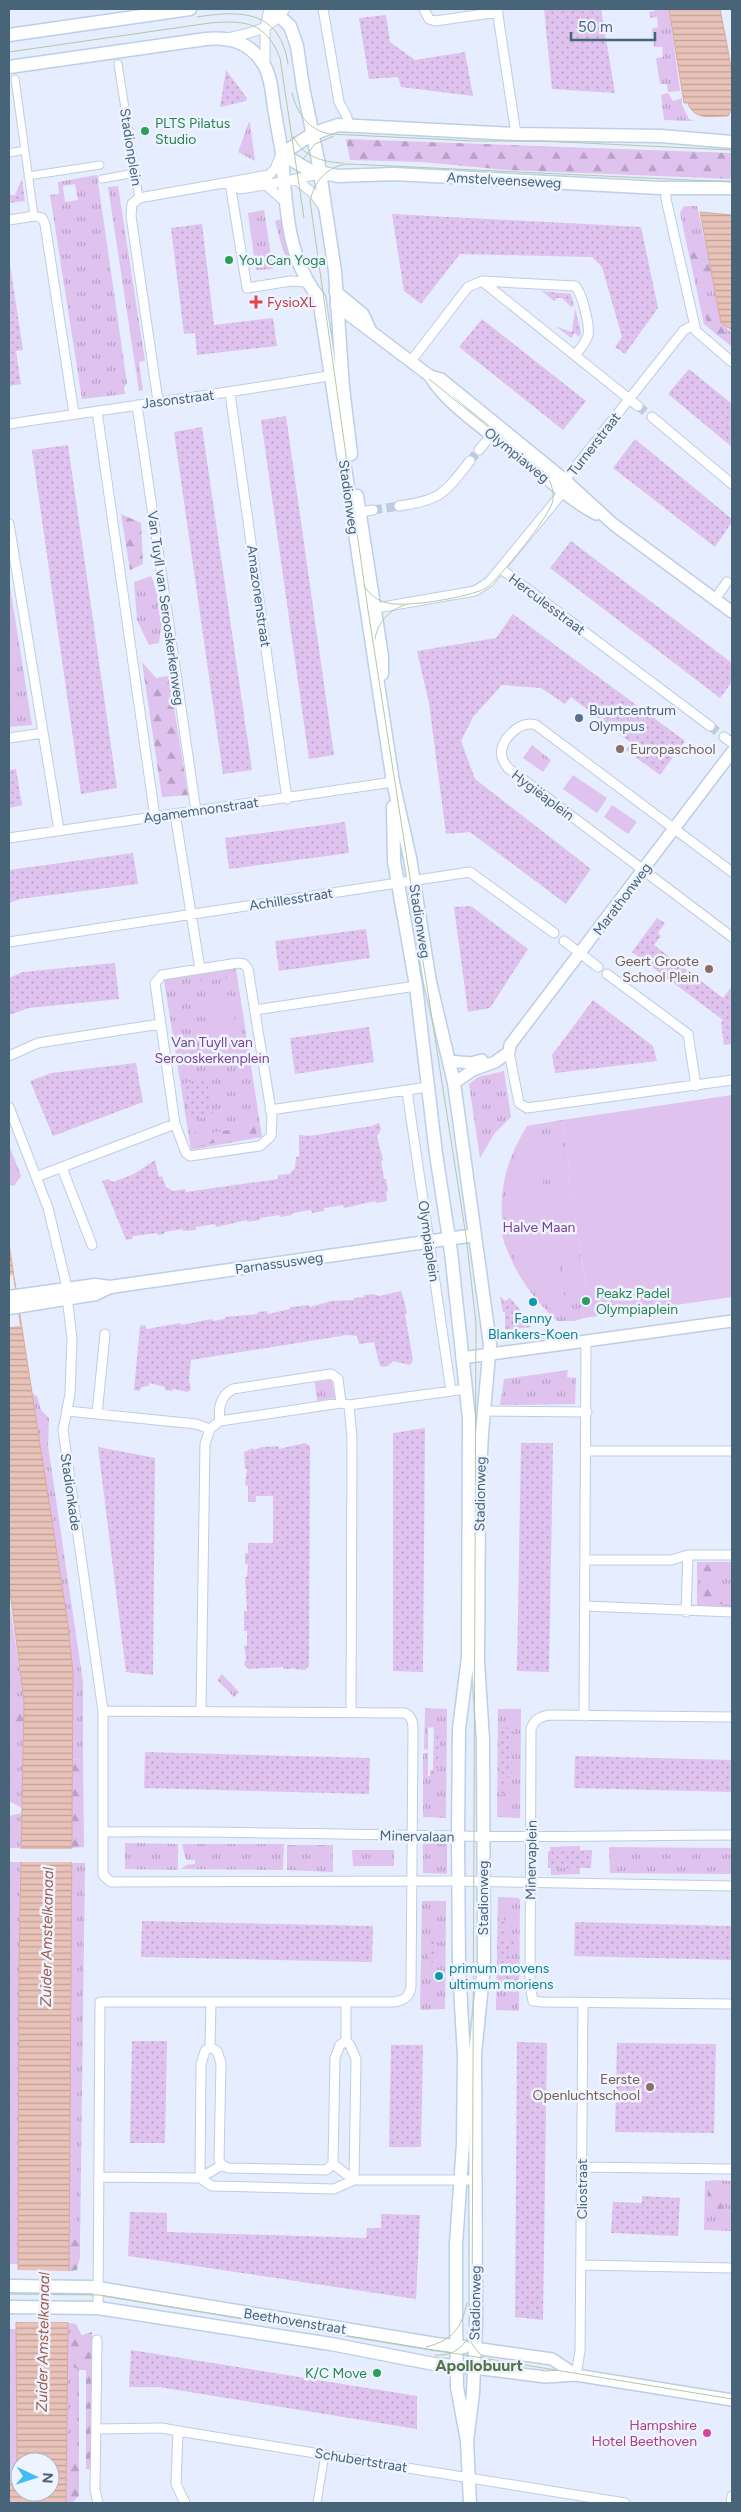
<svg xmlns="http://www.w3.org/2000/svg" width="741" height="2512" font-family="Figtree,sans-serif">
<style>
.grass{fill:url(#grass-tufts);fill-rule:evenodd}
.forest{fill:url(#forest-firs)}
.garden{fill:url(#garden-dots)}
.pitch{fill:#dfc2ed}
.water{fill:url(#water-rules);stroke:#dcab9d;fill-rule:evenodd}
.pier{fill:#e5edfe}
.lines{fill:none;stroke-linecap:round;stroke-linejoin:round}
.minor-tunnel{stroke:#becbdd;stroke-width:9;stroke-dasharray:9 4.5;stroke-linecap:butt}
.pedestrian-casing{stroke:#bdcee2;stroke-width:9}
.minor-casing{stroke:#bdcee2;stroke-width:11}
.tertiary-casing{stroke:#bdcee2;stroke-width:14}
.secondary-casing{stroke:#bad0e6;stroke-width:15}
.pedestrian{stroke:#fff;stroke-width:7}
.minor{stroke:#fff;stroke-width:9}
.tertiary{stroke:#fff;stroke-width:11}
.secondary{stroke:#fff;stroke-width:12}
.tram{stroke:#b2c9a2;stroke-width:1}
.leisure-dot{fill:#2e9e5b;stroke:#edf3ff;stroke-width:2}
.health-dot{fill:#e0444e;stroke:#edf3ff;stroke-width:2}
.service-dot{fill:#5c6f8a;stroke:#edf3ff;stroke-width:2}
.education-dot{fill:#8d6e63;stroke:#edf3ff;stroke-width:2}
.culture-dot{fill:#0f9aa8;stroke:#edf3ff;stroke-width:2}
.hotel-dot{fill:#d1479c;stroke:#edf3ff;stroke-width:2}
.labels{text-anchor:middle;stroke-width:5;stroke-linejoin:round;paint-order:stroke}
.leisure-label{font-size:14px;fill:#27864d;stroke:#edf3ff;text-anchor:start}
.street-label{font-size:14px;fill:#486479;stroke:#edf3ff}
.health-label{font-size:14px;fill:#be3a42;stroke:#edf3ff;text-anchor:start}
.service-label{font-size:14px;fill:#4e5e75;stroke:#edf3ff;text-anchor:start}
.education-label{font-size:14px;fill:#785e54;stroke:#edf3ff;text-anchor:end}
.park-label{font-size:14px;fill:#7c448d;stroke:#edf3ff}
.culture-label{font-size:14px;fill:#0d838f;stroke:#edf3ff}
.hotel-label{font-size:14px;fill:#b23c85;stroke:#edf3ff;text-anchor:end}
.water-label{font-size:15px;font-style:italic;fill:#9e5945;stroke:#edf3ff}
.quarter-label{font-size:16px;font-weight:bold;fill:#56734a;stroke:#edf3ff}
</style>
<defs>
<pattern id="grass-tufts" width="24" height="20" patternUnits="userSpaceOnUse" patternTransform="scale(1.25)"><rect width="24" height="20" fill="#dfc2ed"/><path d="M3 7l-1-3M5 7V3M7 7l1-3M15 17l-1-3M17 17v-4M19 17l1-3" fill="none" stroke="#b7a1c5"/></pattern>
<pattern id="forest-firs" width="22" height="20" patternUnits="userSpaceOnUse" patternTransform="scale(1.25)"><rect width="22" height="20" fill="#dfc2ed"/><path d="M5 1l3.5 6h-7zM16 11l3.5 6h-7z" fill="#b7a1c5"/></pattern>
<pattern id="garden-dots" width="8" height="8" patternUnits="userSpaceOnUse" patternTransform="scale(1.25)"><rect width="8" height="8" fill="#dfc2ed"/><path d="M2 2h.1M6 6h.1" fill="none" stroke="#b7a1c5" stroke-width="1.8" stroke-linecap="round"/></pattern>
<pattern id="water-rules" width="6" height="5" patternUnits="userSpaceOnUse" patternTransform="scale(1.25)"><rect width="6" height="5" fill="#e9c2b8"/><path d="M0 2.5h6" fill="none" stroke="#bfa19a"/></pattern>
</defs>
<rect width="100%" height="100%" fill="#e5edfe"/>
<path class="grass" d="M654 9H669L680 91 668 92 667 84H660L656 58 663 57 662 47H654L652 29 658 27 657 17 650 18 649 12 655 11Z
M668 93 673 101 682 98V105L689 119 694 121 664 120 661 95Z
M249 122 250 123 255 161 238 152Z
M97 175 127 383 124 387 125 394 82 399 50 195 59 194 58 182ZM75 184 78 200 65 202 63 186Z
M118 186 145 361 139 362 143 390 139 391 108 187Z
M684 206H697L724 326 732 333V347L704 324 680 213Z
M264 210 273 269 256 270 248 213Z
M282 219 292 266 283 251 275 221Z
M151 576 163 612 159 643 149 645 137 620 134 582Z
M9 580 32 725 9 727Z
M532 745 551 760 543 772 523 758Z
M236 969 262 1137 191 1150 164 980 170 977Z
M504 1071 511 1117 494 1134 480 1158 469 1084 478 1077Z
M562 1120 571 1177 568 1180 588 1295 581 1299 584 1318 574 1321H557C530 1296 509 1265 501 1230L503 1228C498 1190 507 1158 527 1126Z
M9 1145 21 1176 14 1186 9 1185Z
M568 1370 567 1377 576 1378 575 1404 500 1405 504 1379Z
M332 1380 335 1398 317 1401 315 1382Z
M31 1393 37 1396 41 1410 49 1418 48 1446 83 1682V1760L71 1759 73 1673 68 1625Z
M697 1562H732V1607H697Z
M9 1600 24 1701H15L9 1708Z
M222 1674 239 1692 234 1697 217 1680Z
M425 1708 447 1709 446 1818 423 1817V1753H428V1776H438L439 1732 434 1731 433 1727 428 1728V1750L424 1749Z
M498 1709H521L520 1818 497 1817Z
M24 1735 22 1808 9 1801V1751Z
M22 1813 21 1848H9V1816Z
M125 1843 178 1844V1870L125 1869Z
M423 1843H447V1874L423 1873Z
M182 1844H284L283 1870 181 1869 186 1865 195 1864V1860H186Z
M287 1845H333V1872L287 1870Z
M580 1846V1874L551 1875 550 1847Z
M609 1847 732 1848V1874L610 1873Z
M352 1850H394V1866H353Z
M9 1862H21L18 2264H9Z
M72 1863H85L80 2240 68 2238Z
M498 1897 519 1898 520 1901 519 2011 496 2010Z
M422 1901H446L445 2009 420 2010Z
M715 2180 732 2181V2231L704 2230 705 2181H708L707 2212 722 2210Z
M68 2323 76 2324 82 2336 68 2340Z
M9 2329H17V2465L20 2492 9 2503Z
M67 2364 79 2370V2458L67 2453Z"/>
<path class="forest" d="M346 139 732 153V179L507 170 422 162 350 160Z
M687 245 708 251 713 278 708 288 699 286Z
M708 309 720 314 721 323 727 327 725 340 708 327 704 311Z
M121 514 141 523 143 564 130 570Z
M142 662 156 678 169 676 188 795 162 797Z
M232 968 233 977 201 982 199 973Z
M255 1123 256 1133 254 1136 197 1146 192 1143 190 1131 195 1130 196 1135 248 1127V1124Z
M699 1564H732V1570L730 1566H726L723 1573 711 1578 699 1576Z
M699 1587 717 1588 732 1601V1604H699Z
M15 1701H24V1735L9 1751V1708Z
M71 1759 83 1760 84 1847 72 1848Z
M715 2180 723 2211 712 2214 707 2212 708 2181Z
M68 2238 80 2240V2257L77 2270 69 2271Z
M92 2332 93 2441 90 2469H86V2370H79L67 2364 68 2340Z
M67 2453 79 2458V2496L72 2503H66Z"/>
<path class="garden" d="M544 9H601L615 93 552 89Z
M386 15 390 42 415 60 465 52 473 96 401 87 398 77 369 79 359 18Z
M226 70 247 98 246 101 220 107Z
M22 179 25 201 9 203V195H15Z
M392 214 641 227 658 308 625 354 615 347 622 337 602 267 592 257 460 254 421 304 404 291Z
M202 224 214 325 273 318 277 346 197 355 195 333 184 334 171 228Z
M9 258 23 350 16 351 21 384 9 386Z
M542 291 571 294 574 306 571 307 562 298H557L554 301Z
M575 308 581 333 579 337 575 333 571 338 557 327 572 332Z
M482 319 586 401 563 430 459 347Z
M689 369 732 404V447L668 394Z
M286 416 334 755 309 759 261 420Z
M202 427 252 770 223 774 174 432Z
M635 439 732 519V522L715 547 613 468Z
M68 445 117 788 81 794 32 450Z
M571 541 732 663V682L720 698 550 568Z
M513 614 685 741 660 775 626 750 631 743 571 697 565 704 541 688 502 685 473 717 461 741 475 779 591 869 566 904 470 832 446 834 429 703 417 651 496 638Z
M16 769 22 805 9 808V770Z
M345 822 349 853 229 869 225 838Z
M133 853 138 884 20 899 9 903V870Z
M471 906 528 949 490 1008 468 1012 454 907Z
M657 918 665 923 658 933 661 936 654 945 723 998 732 986V1044L724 1045 721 1023 723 1020 632 952Z
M366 929 370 958 279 971 275 941Z
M115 963 119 999 29 1008 9 1015V978L23 972Z
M593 1000 653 1046 657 1061 555 1073 552 1055Z
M369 1027 374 1062 295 1074 290 1038Z
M136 1063 143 1102 53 1136 30 1081 52 1073Z
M207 1079 213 1116 190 1120 184 1083Z
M379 1123 381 1129 377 1136 383 1160 381 1161 384 1179H386L388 1191 386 1192 387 1201 376 1203 375 1201 344 1208 343 1205 324 1208V1211L312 1213 311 1210 292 1213V1215L280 1217 279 1215 260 1218V1220L247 1222V1220L216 1227 215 1224 196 1227V1230L183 1231V1229L164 1232V1234L158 1235 157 1233 133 1236 132 1239 126 1240 102 1181 108 1179 113 1182 134 1174 155 1160 159 1177 162 1176 166 1187 173 1191 185 1189 186 1192 278 1179V1175L290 1174 295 1168 296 1157H299V1135L309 1136 372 1126Z
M401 1291C404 1300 405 1303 407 1314H405L413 1360 410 1365 393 1361 388 1366 382 1367 381 1365 380 1367 374 1342 359 1344 357 1336 347 1335 191 1360 189 1380 191 1389 188 1392 173 1389 172 1391 165 1390V1387L149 1383V1386L142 1387 139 1391 134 1390 140 1326 145 1325 147 1329 180 1323 181 1325 212 1319 213 1321 225 1319V1317L258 1314 257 1312 267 1311 268 1314 290 1309V1307L309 1305 310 1307 331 1301 354 1300V1298L364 1297V1295L373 1294 379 1296Z
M500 1296 505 1301 510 1298 530 1322 531 1327 505 1330V1312H503Z
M425 1428 423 1672 393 1671V1433Z
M305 1443 310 1446 309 1666 305 1670 294 1669V1667L292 1669H283V1667L249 1669 244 1665 246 1657 244 1646 247 1645V1631H244V1611H247L245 1577H247L248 1564H245V1553H248V1543H273V1496H256V1502H248V1486L245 1485 247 1469H245L244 1452 253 1448 254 1450 262 1447 278 1446 279 1449Z
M521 1443H553L549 1672 517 1671Z
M98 1447 155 1458 153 1675 126 1672Z
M500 1727 515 1729V1733H511L512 1778 507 1777 505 1793 499 1796Z
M434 1731 439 1732 438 1776H430V1770H433Z
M145 1752 370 1758 369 1794 144 1788Z
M575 1756 732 1760V1792L574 1788Z
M592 1850 591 1868H548V1851Z
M499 1914H504L505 1941H514V1948L509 1949V1986L505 1985 497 1951Z
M142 1921 373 1926 372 1962 141 1957Z
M575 1922 732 1926V1960L574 1956Z
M429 1940 435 1942 436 1960 429 1965Z
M132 2041H167L165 2143H130Z
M517 2042 547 2043 543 2320 515 2317Z
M617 2043 716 2044 714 2133 615 2132Z
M391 2045H423L421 2147H389Z
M642 2196 680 2198 678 2236 611 2233 613 2202 642 2203Z
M130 2212 167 2213V2232L366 2238 367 2228H381V2214L420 2215 416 2299 128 2256Z
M131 2350 417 2396V2429L159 2387H129Z"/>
<path class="pitch" d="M573 775 607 798 597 813 563 789Z
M612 805 637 822 628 834 604 817Z
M231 995 237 1036 211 1040 205 999Z
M732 1095V1297L584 1318 581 1299 586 1298 588 1295 568 1180 571 1177 562 1120Z
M536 1133 544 1188 568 1186 577 1247 556 1250 567 1310 554 1312C501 1268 492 1193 526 1134Z
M561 1137 567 1176 545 1180 539 1141Z
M579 1252 584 1294 566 1296 560 1255Z"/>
<path class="water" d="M669 9H720C724 33 741 97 728 116 711 116 694 121 688 103H684Z
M700 212 732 215V330L721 323Z
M9 1244 68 1625 73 1673 69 2271 66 2273V2319L68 2323 66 2503H9V2482L15 2474 17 2464 16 2322H21V2271L18 2270V2264L19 1965 24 1701 9 1584ZM20 2462H50V2492H20Z"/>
<path class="pier" d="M13 1275 20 1326 9 1327V1276Z
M18 1849H74V1862H18Z
M18 2270 69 2271 67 2274 69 2322H16L20 2319Z"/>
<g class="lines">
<path class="minor-tunnel" d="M638 406 652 417
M470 461 479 450
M373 510 399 506
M710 726 724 737"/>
<g class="pedestrian-casing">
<path id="pedestrian" d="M118 64 139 198
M15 79 34 216
M9 153 25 150
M28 176 100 165
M102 179 135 173
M317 2503 325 2454"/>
</g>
<g class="minor-casing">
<path id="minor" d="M323 9 339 102 347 117 348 125
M424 9 429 19 435 21 498 12
M497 9 516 134
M227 38C250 33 271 30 285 9
M265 65V27L269 9
M295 179 314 194 324 208
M230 183 247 288 291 281 306 282
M230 183 240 189 282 182 319 174
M266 185 285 202
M666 188V199L696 331 732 362
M9 220 34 216 42 218 45 224 74 414
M482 281 638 406
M411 361 468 287 482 281 575 286C582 292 590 326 588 335 586 343 580 349 575 355
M230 393 287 799
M158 401 131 216 132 204 139 198 269 175 275 169 281 154
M137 405 196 811
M97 411 155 817
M652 417 732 484
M9 424C115 408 222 394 328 376L333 372
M479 450 492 434
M399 506C441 500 444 494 470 461
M360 512 373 510
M9 524 59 830
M501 569 710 726
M715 599 727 582
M371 609 475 591 489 582 563 492 565 480 684 330 694 325
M724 737 732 743
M9 738 43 733
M175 814 200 969
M9 838 393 782
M732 872 536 725C522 720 506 735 502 748 500 755 504 763 508 768L732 937
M564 941 598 967
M9 942 470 872 554 933
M238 963 244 964 248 969 272 1117 271 1136 260 1146 190 1156 186 1153 175 1124 155 983 162 975Z
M607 974 688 1034 696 1086
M255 1010 416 986
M509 1052 519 1103 527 1108 732 1080
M9 1056 38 1043 160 1024
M407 1091 451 1391
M9 1107 48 1208 65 1279 72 1339 70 1394 63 1430 103 1711V1875L111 1882 458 1881 732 1886
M270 1110 428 1087
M62 1168 92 1245
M36 1177 175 1124
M349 1405 352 1438 351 1712
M67 1411 196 1424 210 1429 220 1421 341 1403 349 1405 466 1389
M483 1411 587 1412
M97 1414 105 1334
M220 1421C218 1408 220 1396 233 1389L331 1374 338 1379 341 1403
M587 1451H732
M586 1560H671L688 1555H732
M585 1606 732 1612
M686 1612 688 1555
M201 1711 205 1444 210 1429
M584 1716 586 1342
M732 1717 549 1715C539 1717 534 1720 531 1729L530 1986 533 2001 542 2002 732 2004
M103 1832C222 1831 340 1834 459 1836 550 1838 641 1835 732 1835
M346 2002V2041L350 2045 356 2059 354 2180
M210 2047 217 2051 221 2063 219 2160 222 2165
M333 2164 335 2058 340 2045 346 2041
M582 2167 732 2169
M99 2177 200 2178 222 2165 228 2168 326 2170 333 2164 354 2180
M200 2178 212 2186 334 2189 354 2180H474
M200 2178 201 2064 205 2051 210 2047 211 2002
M581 2265 732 2268
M98 2308 100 2002H393C403 2001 410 1997 411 1986L413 1732C413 1724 413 1717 405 1713L103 1711
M97 2340 95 2490 98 2503
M576 2375 580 2351 583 2003
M96 2429 162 2428 178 2431 625 2503
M178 2431 176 2484 185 2503
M731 2503 732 2496"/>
</g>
<g class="tertiary-casing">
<path id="tertiary" d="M335 291 363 314 370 329
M336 305 430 376 441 379 565 480 613 524 732 612
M430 376C444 403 495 437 520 457 545 476 568 499 596 514
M510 1045 732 752
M449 1061 471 1063 482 1060
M454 1083 473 1070 495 1062 509 1052 510 1045
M462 1358 732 1321
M474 2348 552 2359 576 2375
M474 2368 545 2377 576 2375 732 2400"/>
</g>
<g class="secondary-casing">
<path id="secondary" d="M272 9 290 26 297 46 303 87 318 160 335 271 343 388 351 454
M9 35 190 9
M9 67 206 39C231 37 250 42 264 65 272 78 272 98 275 113 277 127 280 140 282 154 286 204 286 257 319 298L393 782 410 858 430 982 454 1083 490 1344 482 1433 479 1491 478 1662 483 1740 484 1966 475 2053 476 2322 473 2393 467 2441
M282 154 312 134 338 125 516 134 661 136 732 142
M282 154 309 170 338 176 394 174 660 188H732
M357 496 382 656V674
M393 807 394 861 416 986 436 1154 451 1252 469 1418 468 1657 459 1729 458 1836 459 1969 464 2056 463 2144 456 2244V2318L457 2387 467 2441 470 2503
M9 1297 95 1285 110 1287 475 1235
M9 1308 96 1294 110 1287
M9 2286 92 2287 436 2344 464 2347
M9 2307 98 2308 331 2344 434 2364 464 2367"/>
</g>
<use href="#pedestrian" class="pedestrian"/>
<use href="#minor" class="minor"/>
<use href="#tertiary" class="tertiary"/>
<use href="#secondary" class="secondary"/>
<path class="tram" d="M197 17C241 10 280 10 288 64
M9 52 210 23C245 20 266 22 280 58L304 218
M292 93C297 113 308 130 330 134L475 141H542L732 150
M293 136C303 157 322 162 343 163
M303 159 315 144 334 136
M364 586C370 595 378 601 388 603 405 608 471 597 486 588 499 579 551 515 553 500 554 489 550 480 544 472L429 379
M375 639C377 623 389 610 405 605
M9 2294 99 2295 732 2399
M467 2332C472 2349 483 2360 500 2365
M426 2347C453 2340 461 2329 467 2303
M435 2355C457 2357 470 2342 472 2321L476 1323 466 1236 368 610 310 201C314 182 327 166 348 164L732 182"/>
</g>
<g class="leisure-dot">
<circle cx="145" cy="131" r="5"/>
<circle cx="229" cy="260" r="5"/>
<circle cx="586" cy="1301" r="5"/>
<circle cx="377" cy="2373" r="5"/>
</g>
<path class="health-dot" d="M253.5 294.5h5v5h5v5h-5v5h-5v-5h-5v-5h5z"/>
<circle class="service-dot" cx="579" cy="718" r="5"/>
<g class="education-dot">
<circle cx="620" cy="749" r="5"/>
<circle cx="709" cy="969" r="5"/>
<circle cx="650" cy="2087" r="5"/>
</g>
<g class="culture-dot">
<circle cx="533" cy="1302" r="5"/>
<circle cx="439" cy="1976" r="5"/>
</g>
<circle class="hotel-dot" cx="707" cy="2433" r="5"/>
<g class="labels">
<g class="leisure-label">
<text x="155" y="128">PLTS Pilatus<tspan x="155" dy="16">Studio</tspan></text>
<text x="239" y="265">You Can Yoga</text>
<text x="596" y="1298">Peakz Padel<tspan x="596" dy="16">Olympiaplein</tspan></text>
<text x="367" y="2378" text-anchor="end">K/C Move</text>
</g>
<g class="street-label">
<text transform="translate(131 147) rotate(81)" y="5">Stadionplein</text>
<text transform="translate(504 180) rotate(3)" y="5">Amstelveenseweg</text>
<text transform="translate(178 399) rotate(-7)" y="5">Jasonstraat</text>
<text transform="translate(594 444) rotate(-52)" y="5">Turnerstraat</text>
<text transform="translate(517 455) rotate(39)" y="5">Olympiaweg</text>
<text transform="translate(349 497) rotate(82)" y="5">Stadionweg</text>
<text transform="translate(259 596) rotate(82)" y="5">Amazonenstraat</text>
<text transform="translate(547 604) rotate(37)" y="5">Herculesstraat</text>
<text transform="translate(166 608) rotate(82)" y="5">Van Tuyll van Serooskerkenweg</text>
<text transform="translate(543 795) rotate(37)" y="5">Hygiëaplein</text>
<text transform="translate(201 810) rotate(-8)" y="5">Agamemnonstraat</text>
<text transform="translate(291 899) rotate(-9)" y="5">Achillesstraat</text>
<text transform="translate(622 899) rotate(-53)" y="5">Marathonweg</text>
<text transform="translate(420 921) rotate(81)" y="5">Stadionweg</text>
<text transform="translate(429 1241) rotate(82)" y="5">Olympiaplein</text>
<text transform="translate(279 1263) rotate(-8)" y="5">Parnassusweg</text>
<text transform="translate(71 1492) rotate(82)" y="5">Stadionkade</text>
<text transform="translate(480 1494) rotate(-89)" y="5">Stadionweg</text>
<text transform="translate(417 1836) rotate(1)" y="5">Minervalaan</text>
<text transform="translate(531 1860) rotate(-89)" y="5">Minervaplein</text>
<text transform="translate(483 1898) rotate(-90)" y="5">Stadionweg</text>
<text transform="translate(582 2189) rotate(-90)" y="5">Cliostraat</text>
<text transform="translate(475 2303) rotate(-89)" y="5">Stadionweg</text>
<text transform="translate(295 2321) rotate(9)" y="5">Beethovenstraat</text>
<text transform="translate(361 2460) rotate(9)" y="5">Schubertstraat</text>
</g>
<g class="health-label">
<text x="267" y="307">FysioXL</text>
</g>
<g class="service-label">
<text x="589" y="715">Buurtcentrum<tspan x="589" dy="16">Olympus</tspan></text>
</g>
<g class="education-label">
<text x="630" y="754" text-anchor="start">Europaschool</text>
<text x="699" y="966">Geert Groote<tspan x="699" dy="16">School Plein</tspan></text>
<text x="640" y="2084">Eerste<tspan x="640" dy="16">Openluchtschool</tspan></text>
</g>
<g class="park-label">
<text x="212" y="1047">Van Tuyll van<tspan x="212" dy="16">Serooskerkenplein</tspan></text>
<text x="539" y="1232">Halve Maan</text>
</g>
<g class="culture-label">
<text x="533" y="1323">Fanny<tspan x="533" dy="16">Blankers-Koen</tspan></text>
<text x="449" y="1973" text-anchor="start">primum movens<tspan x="449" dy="16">ultimum moriens</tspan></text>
</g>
<g class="hotel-label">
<text x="697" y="2430">Hampshire<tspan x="697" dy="16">Hotel Beethoven</tspan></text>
</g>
<g class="water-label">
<text transform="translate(47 1937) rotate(-89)" y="5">Zuider Amstelkanaal</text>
<text transform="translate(43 2342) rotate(-89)" y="5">Zuider Amstelkanaal</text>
</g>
<g class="quarter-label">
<text x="479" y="2371">Apollobuurt</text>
</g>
</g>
<rect width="741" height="2512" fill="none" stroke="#486479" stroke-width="20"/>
<g transform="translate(35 2477) rotate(94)"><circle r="24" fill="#edf3ff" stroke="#abbac9"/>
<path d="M0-4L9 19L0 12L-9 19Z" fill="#41bef1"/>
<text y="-8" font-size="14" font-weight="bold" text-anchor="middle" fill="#486479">N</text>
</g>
<path d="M571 32v8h84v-8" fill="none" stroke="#486479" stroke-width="2.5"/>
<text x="578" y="32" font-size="15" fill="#486479" stroke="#edf3ff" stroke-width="4" paint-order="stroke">50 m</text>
</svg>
